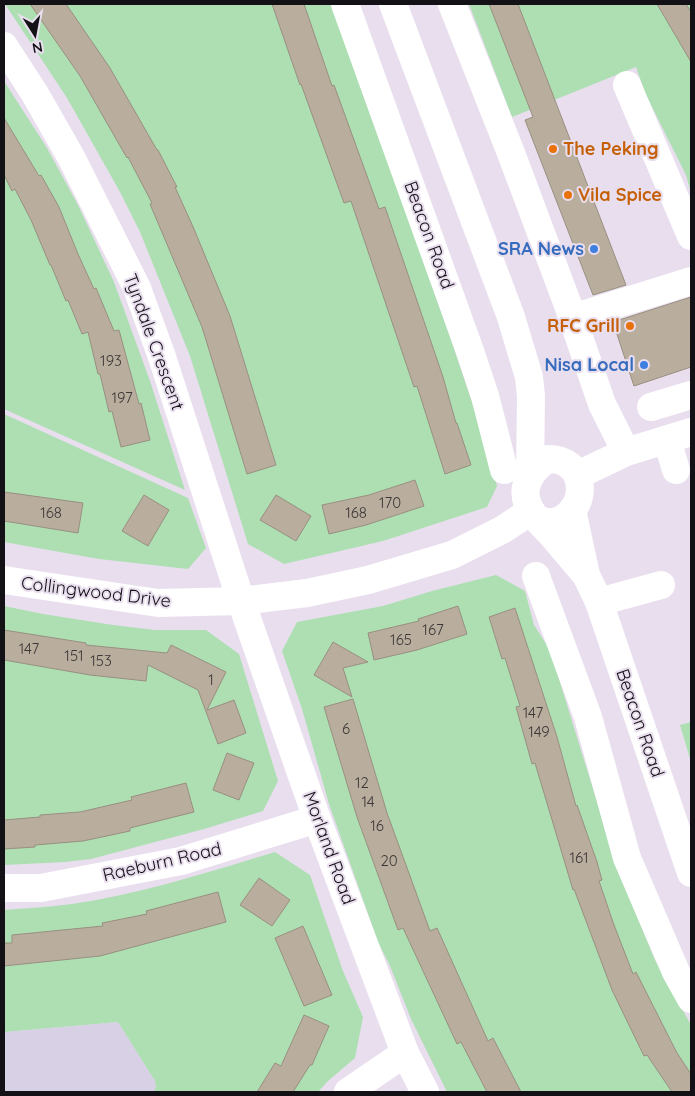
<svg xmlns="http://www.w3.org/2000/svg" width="695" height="1096" font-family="Quicksand,sans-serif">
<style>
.education{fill:#d8d0e5}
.green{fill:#addfb3}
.building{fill:#b9ae9e;stroke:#998f80}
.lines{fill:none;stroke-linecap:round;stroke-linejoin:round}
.minor{stroke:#fff;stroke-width:28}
.major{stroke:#fff;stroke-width:28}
.food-dot{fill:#e8710a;stroke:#e9deee;stroke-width:2}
.shop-dot{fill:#3f7fe0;stroke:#e9deee;stroke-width:2}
.labels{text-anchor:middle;stroke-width:4;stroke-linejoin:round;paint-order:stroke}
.number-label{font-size:15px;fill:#3d3838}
.food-label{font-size:18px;font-weight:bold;fill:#c56008;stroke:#e9deee;text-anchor:start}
.street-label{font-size:18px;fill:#141116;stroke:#e9deee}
.shop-label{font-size:18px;font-weight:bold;fill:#366cbe;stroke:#e9deee;text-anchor:end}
</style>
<rect width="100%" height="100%" fill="#e9deee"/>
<path class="education" d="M118 1022 155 1081 156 1087 154 1092H4V1032Z"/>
<path class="green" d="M5 4H332L449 334 484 438 497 486 487 507 383 541 284 564 248 544 190 356 140 232 120 192 67 98Z
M469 4H691V193L686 175 646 95 636 67 512 117Z
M4 81 47 148 78 205 114 282 150 381 185 490 4 409Z
M4 414 188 498 206 548 188 569 99 559 4 542Z
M496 575 525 591 534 625 550 650 620 876 655 960 691 1025V1092H447L411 1019 390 966 378 942 329 804 302 709 282 651 297 622 383 606 432 591Z
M4 606 43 614 113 625 155 630H206L239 654 278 781 263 811 204 829 91 859 65 862 4 865Z
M691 722V762L680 725Z
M275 852 310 875 343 971 363 1017 355 1058 328 1081 318 1092H154L156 1087 155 1081 118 1022 4 1032V910C26 908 49 907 72 904 141 894 208 872 275 852Z"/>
<path class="building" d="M30 4H66L110 68 157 150H158L177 187H175L194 229 230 316 276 465 247 474 202 327 150 204 152 203 128 157 127 158 80 76Z
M272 4H304L332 86 334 85 379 209 385 207 443 377 456 423H457L471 465 445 474 417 386 414 387 351 201 344 203 301 84 300 85Z
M489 4H518L626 285 593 295 525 120 533 117Z
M657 4H686L691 12V62Z
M4 118 39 176 41 175 59 207 78 254 94 289 96 288 114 331 119 330 139 404 141 403 150 440 121 447 112 411 109 412 100 374H98L88 332 82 334 68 300 66 301 51 265H50L31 220 15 189 12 191 4 175Z
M691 297V367L634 386 613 322Z
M415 480 424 506 366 525 329 534 322 505 369 495Z
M4 492 83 503 78 533 4 521Z
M144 495 169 510 148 546 122 531Z
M276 495 311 516 296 541 260 520Z
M458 606 467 634 417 650 374 660 368 633 419 621 418 619Z
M515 608 557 737 576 806 577 805 597 862 602 880 599 881 614 925 633 974 636 972 677 1053 691 1074V1092H672L647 1055 644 1056 612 990 574 889 573 890 535 763 532 764 527 746 516 707 520 706 505 658 502 659 489 617Z
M4 630 86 643V645L167 653 171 645 226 672 207 710 234 700 246 733 218 744 198 690 148 665 146 681 90 675 4 660Z
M333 642 368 662 343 668 352 697 314 675Z
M353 699 387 813 430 931 437 928 488 1041 493 1038 521 1092H487L461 1042 457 1044 403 928 398 930 357 817 324 707Z
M227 753 254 763 239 800 213 790Z
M186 783 194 812 130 828V831L83 841 35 845V847L4 849V820L40 817V815L80 812 132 800 131 797Z
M259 878 290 900 272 926 240 905Z
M218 892 226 922 100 956 4 966V943H12V935L103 926 102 923 147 914 146 911Z
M303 926 332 995 304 1006 275 938Z
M304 1015 329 1026 312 1065H310L293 1092H257L275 1063 281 1066Z"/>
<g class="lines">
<path class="minor" d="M345 4 470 351 485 396 504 470
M452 4 511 153 568 305 602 404 626 452
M4 46 35 94 71 157 137 288 162 357 241 601 317 819 405 1053 425 1092
M627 85 691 236
M572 318 691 281
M651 407 691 395
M667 440 676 470
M578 475 626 452 691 432
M536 576 588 717 627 858 676 972 691 999
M4 580 158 603 241 601 307 593 368 580 452 555 502 530 531 511
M599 602 661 585
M4 888H41L181 861 317 819
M348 1092 405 1053"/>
<path class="major" d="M393 4 511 317 529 377 531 396 530 476
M572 510 586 575 599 602 691 873
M538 520C543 521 549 523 554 522 589 513 590 459 548 459 532 469 520 486 528 505 532 516 544 526 552 535 563 548 574 561 585 574"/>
</g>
<g class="food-dot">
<circle cx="553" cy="149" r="5"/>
<circle cx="568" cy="195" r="5"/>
<circle cx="630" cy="326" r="5"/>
</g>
<g class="shop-dot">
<circle cx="594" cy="249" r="5"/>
<circle cx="644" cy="365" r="5"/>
</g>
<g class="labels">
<g class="number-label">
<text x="111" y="366">193</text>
<text x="122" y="403">197</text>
<text x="390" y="508">170</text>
<text x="51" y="518">168</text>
<text x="356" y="518">168</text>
<text x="433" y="635">167</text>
<text x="401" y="645">165</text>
<text x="29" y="654">147</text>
<text x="74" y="661">151</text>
<text x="101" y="666">153</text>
<text x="211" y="685">1</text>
<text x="533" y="718">147</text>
<text x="346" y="734">6</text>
<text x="539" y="737">149</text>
<text x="362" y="788">12</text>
<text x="368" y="807">14</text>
<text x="377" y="831">16</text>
<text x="579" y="863">161</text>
<text x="389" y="866">20</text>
</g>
<g class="food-label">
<text x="563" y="155">The Peking</text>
<text x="578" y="201">Vila Spice</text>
<text x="620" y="332" text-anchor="end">RFC Grill</text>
</g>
<g class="street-label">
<text transform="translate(429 235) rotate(70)" y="6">Beacon Road</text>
<text transform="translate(154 342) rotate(70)" y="6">Tyndale Crescent</text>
<text transform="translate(96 592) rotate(7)" y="6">Collingwood Drive</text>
<text transform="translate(640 723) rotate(71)" y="6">Beacon Road</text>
<text transform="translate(329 848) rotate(70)" y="6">Morland Road</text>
<text transform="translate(162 862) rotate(-13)" y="6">Raeburn Road</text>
</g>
<g class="shop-label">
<text x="584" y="255">SRA News</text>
<text x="634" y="371">Nisa Local</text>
</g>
</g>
<rect width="695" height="1096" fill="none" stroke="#141116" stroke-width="10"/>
<g transform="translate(35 35) rotate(169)" stroke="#e9deee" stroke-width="4" paint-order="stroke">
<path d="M0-4L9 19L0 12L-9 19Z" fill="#141116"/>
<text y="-8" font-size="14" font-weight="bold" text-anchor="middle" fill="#141116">N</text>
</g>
</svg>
